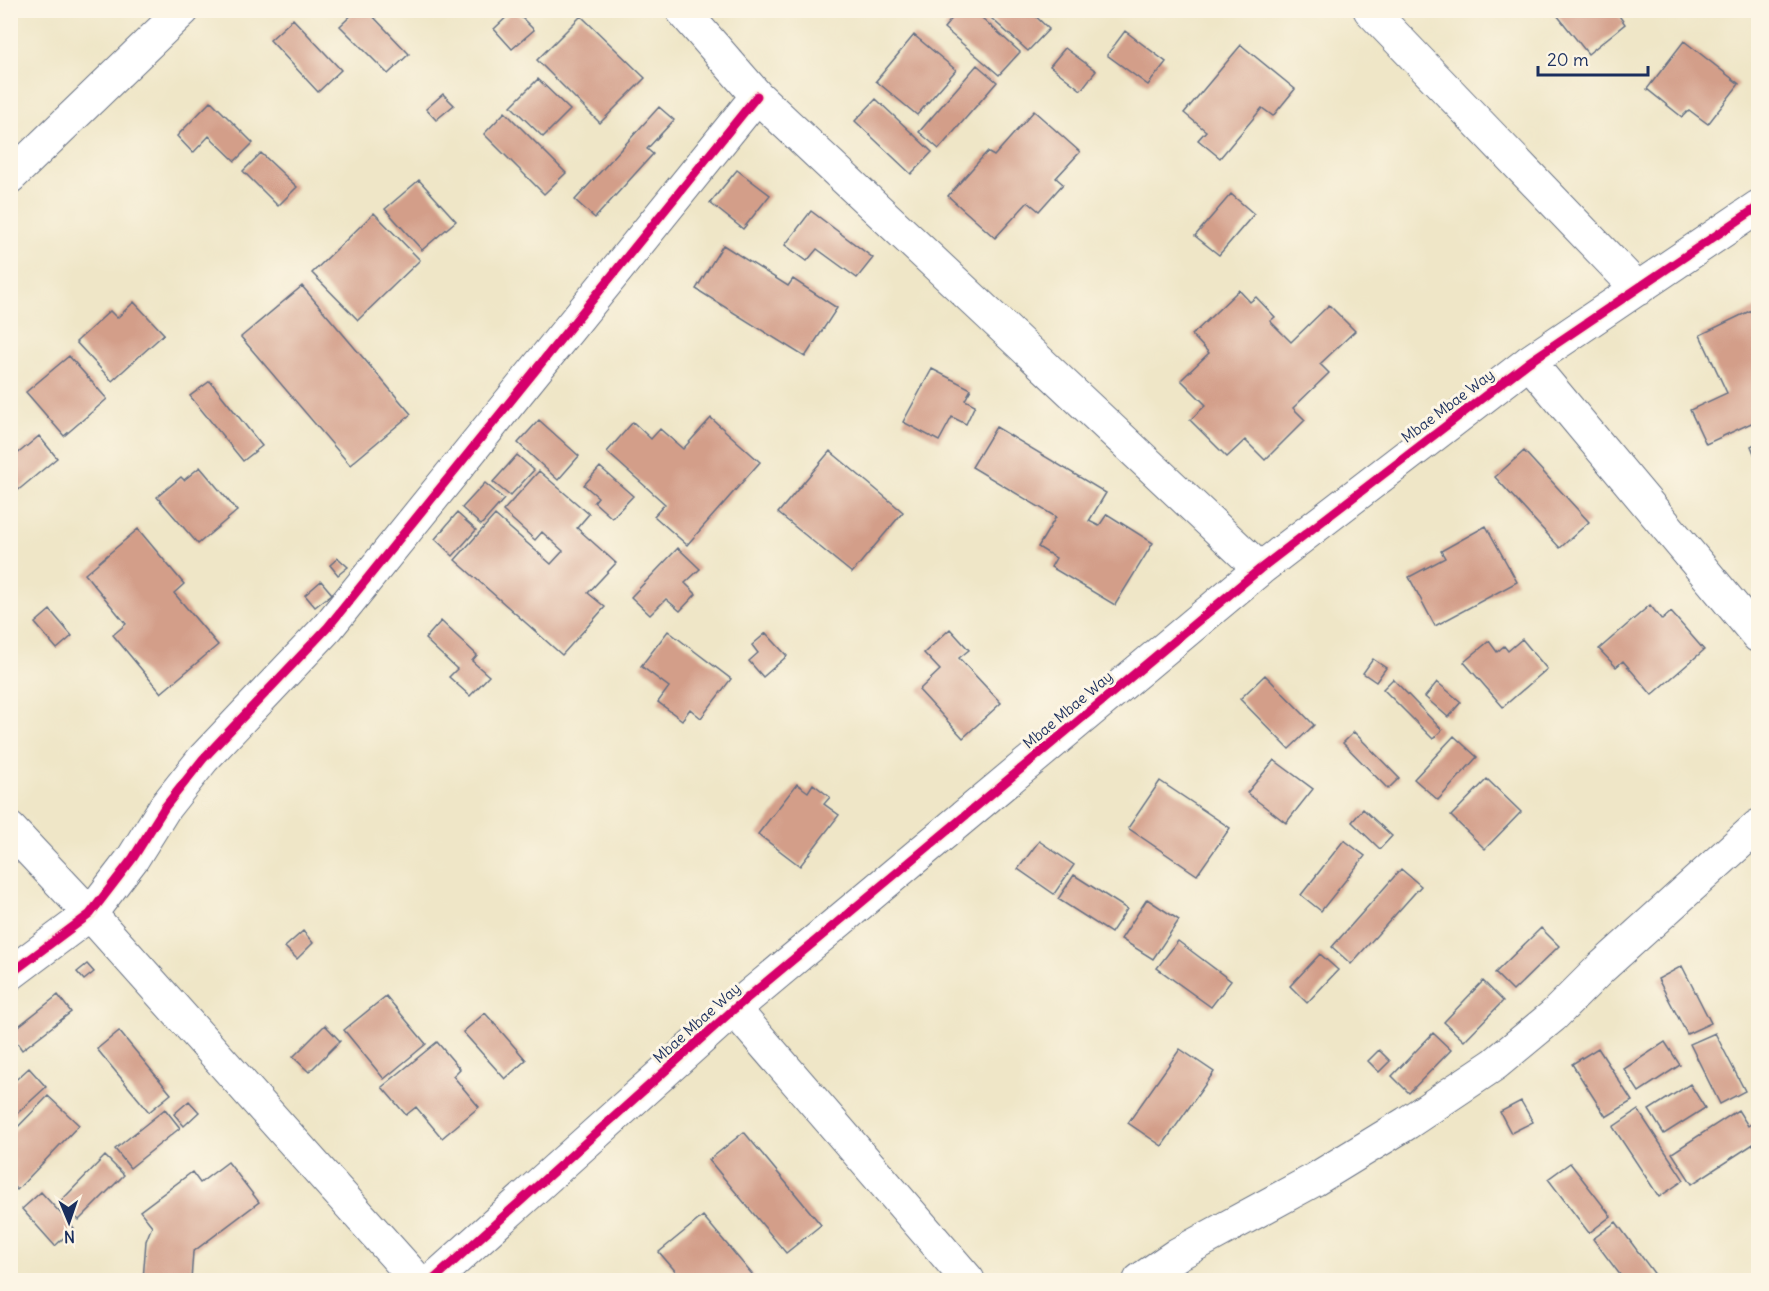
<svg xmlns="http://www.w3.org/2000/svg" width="1769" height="1291" font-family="Delius,sans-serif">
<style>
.building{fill:#d39e89}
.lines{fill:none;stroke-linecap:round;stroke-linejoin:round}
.minor-casing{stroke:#656f83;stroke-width:35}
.minor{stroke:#fff;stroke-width:33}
.cycleway-casing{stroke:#fcf5e5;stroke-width:13}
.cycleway{stroke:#d6006c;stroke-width:9}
.labels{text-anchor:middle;stroke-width:6;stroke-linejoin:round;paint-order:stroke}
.street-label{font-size:15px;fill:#1b2f5e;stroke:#fcf5e5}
</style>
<rect width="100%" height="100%" fill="#fcf5e5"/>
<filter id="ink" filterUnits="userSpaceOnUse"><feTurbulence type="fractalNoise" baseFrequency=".0167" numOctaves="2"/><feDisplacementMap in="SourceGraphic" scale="12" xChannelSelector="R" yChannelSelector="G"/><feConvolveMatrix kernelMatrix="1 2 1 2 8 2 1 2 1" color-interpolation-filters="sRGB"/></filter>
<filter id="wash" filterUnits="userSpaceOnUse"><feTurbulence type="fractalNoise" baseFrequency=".008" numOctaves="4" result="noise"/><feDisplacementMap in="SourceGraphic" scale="24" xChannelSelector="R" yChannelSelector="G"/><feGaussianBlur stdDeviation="1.35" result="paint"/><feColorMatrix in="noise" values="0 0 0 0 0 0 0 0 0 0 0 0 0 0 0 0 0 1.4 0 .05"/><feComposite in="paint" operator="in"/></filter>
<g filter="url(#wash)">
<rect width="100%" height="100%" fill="#efe6c7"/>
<g id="blocks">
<path class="building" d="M357 10H367L409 54 388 74 340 26Z
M514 10 534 30 512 49 494 29Z
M959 10H973L1020 52 999 75 944 28Z
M982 10H1029L1049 29 1028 51Z
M1553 10H1615L1625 24 1588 54Z
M1750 10H1758V19Z
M581 16 645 78 600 123 537 60Z
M293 19 341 70 318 92 270 40Z
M1125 31 1166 62 1148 85 1107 55Z
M914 35 956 70 917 115 876 81Z
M1684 41 1739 84 1708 124 1689 110 1682 117 1647 89Z
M1241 45 1295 89 1273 116 1262 108 1220 158 1198 140 1206 131 1184 113Z
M1065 48 1096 71 1081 90 1050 66Z
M977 65 997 82 939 149 919 132Z
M538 79 570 110 543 137 511 106Z
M443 94 454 105 436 120 426 109Z
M876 99 932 152 911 174 855 121Z
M211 101 253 143 235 161 209 136 193 153 177 136Z
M659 107 674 120 647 149 653 154 595 218 575 200Z
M1034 111 1080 152 1056 178 1063 184 1039 211 1028 202 995 238 948 196 987 152 994 156Z
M505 112 566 173 544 194 484 134Z
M261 153 297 187 278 206 243 171Z
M737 170 770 195 743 229 710 203Z
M419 180 456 221 422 250 385 209Z
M1231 194 1254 214 1219 255 1195 236Z
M811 211 873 258 857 278 817 249 807 261 785 245Z
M374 213 420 260 358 320 312 273Z
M723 245 788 286 793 279 837 308 805 357 696 289Z
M302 286 411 414 350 465 241 337Z
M1239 290 1250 302 1256 297 1275 317 1270 321 1291 342 1329 305 1355 331 1320 364 1329 373 1293 408 1305 420 1265 460 1245 440 1227 457 1190 420 1206 405 1181 380 1209 353 1192 335Z
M134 302 164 334 112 381 76 342 110 311 117 318Z
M1758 307V420L1706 444 1690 410 1727 393 1700 335Z
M69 356 107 399 64 436 26 392Z
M932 369 971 389 965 400 975 405 966 424 952 417 939 441 903 422Z
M210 381 262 446 243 461 190 396Z
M711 418 760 462 687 545 654 516 665 504 607 452 633 422 651 439 660 429 683 449Z
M539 420 579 456 558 480 518 443Z
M996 427 1106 493 1089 521 1099 526 1107 514 1153 543 1115 605 1051 567 1056 558 1038 547 1056 517 972 467Z
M39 436 57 458 10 497V460Z
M1758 442V463L1751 446Z
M830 451 903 512 852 573 778 513Z
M1524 451 1589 522 1560 548 1495 477Z
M517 455 534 470 510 496 493 482Z
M200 467 237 511 198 544 157 497 181 477 184 480Z
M600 467 633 496 612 518 594 502 598 497 584 485Z
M539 471 589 514 577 528 616 563 588 593 605 607 562 655 455 560 495 515 551 564 563 551 542 532 535 540 503 511Z
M485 483 504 499 481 525 462 508Z
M457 513 476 530 453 556 435 539Z
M1486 526 1517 582 1435 626 1409 577 1445 558 1441 551Z
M138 529 184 584 174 593 218 645 161 693 113 635 126 624 85 574Z
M678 548 700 569 685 583 696 594 680 611 666 599 650 615 631 597Z
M338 558 348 567 338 575 330 565Z
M321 581 332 594 315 607 305 595Z
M1650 605 1662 620 1671 612 1704 650 1652 695 1623 661 1616 667 1599 649Z
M50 610 72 636 57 649 35 623Z
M441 621 477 655 472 661 489 676 470 696 449 677 457 669 425 639Z
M950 629 969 650 959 658 1001 703 963 738 919 690 940 670 924 653Z
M668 631 731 679 701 718 690 709 682 720 658 702 669 687 641 666Z
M766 633 787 656 763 677 749 661 758 653 752 645Z
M1522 639 1547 669 1503 707 1464 662 1489 641 1497 652 1504 646 1508 651Z
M1373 659 1386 668 1376 682 1363 673Z
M1265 675 1314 725 1289 749 1240 699Z
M1393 679 1442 730 1433 739 1383 689Z
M1437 682 1461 702 1448 717 1425 697Z
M1354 732 1399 778 1388 789 1343 743Z
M1454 736 1477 757 1438 800 1414 779Z
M1274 760 1313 789 1286 823 1247 793Z
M1487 779 1521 812 1485 849 1451 816Z
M1160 781 1230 828 1197 875 1128 828Z
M797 784 808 792 813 784 830 797 824 804 839 815 800 866 758 834Z
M1363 809 1392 836 1380 849 1352 822Z
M1344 840 1365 856 1321 911 1301 895Z
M1039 841 1074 865 1054 894 1018 869Z
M1401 869 1421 886 1351 964 1332 947Z
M1074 875 1127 909 1111 933 1058 899Z
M1147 899 1179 920 1153 959 1121 939Z
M1541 928 1559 946 1513 991 1495 973Z
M303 931 313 943 297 959 285 947Z
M1178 941 1231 981 1211 1007 1157 968Z
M1320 954 1338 970 1307 1003 1290 986Z
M87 964 94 972 84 980 77 972Z
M1682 966 1711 1023 1687 1034 1658 979Z
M1483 981 1503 1001 1464 1041 1444 1022Z
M58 995 71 1012 22 1050 10 1033Z
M386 996 426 1044 384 1079 344 1030Z
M485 1013 526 1060 505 1079 463 1032Z
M325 1025 340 1041 309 1072 293 1057Z
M119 1031 171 1094 149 1112 97 1049Z
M1433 1033 1451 1050 1409 1093 1392 1076Z
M1715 1033 1745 1091 1720 1104 1690 1044Z
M437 1042 460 1069 453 1076 479 1107 442 1138 416 1107 406 1115 382 1087Z
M1665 1042 1680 1065 1639 1092 1624 1069Z
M1598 1048 1632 1101 1606 1117 1572 1064Z
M1180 1049 1214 1072 1162 1146 1128 1123Z
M1379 1050 1390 1061 1379 1072 1368 1061Z
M29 1068 46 1087 10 1120V1085Z
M1690 1084 1705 1108 1664 1134 1649 1110Z
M48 1096 79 1125 17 1190 10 1183V1135Z
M189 1101 199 1112 184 1126 174 1114Z
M1521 1101 1533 1122 1511 1133 1500 1112Z
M165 1109 180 1128 130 1168 115 1149Z
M1638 1110 1684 1180 1659 1197 1613 1127Z
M1738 1110 1748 1126 1758 1119V1141L1692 1184 1672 1153Z
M744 1132 821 1225 786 1253 709 1160Z
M105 1156 124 1175 79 1220 60 1202Z
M228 1162 259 1202 193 1252 191 1280H143L146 1241 152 1226 140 1211 192 1172 200 1183Z
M1570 1163 1611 1216 1589 1233 1548 1179Z
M41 1192 74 1228 55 1246 22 1209Z
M703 1216 757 1280H683L659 1252Z
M1616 1222 1659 1280H1624L1593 1239Z"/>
</g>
</g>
<g filter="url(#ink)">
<use href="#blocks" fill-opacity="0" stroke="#656f83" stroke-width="1.5"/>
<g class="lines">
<g class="minor-casing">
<path id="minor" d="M682 10 757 96 1260 569
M1370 10 1638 289
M10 177 183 10
M1529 362 1758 636
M10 829 90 914 417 1280
M10 974 90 914 133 858 165 807 203 759 328 627 757 96
M734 1009 968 1280
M433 1280 734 1009 1260 569 1529 362 1758 207
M1140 1280 1178 1254 1314 1180 1407 1123 1495 1064 1553 1016 1601 968 1758 826"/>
</g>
<use href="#minor" class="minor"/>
<g class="cycleway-casing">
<path id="cycleway" d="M10 974 90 914 133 858 165 807 203 759 328 627 757 96
M433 1280 734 1009 1260 569 1529 362 1758 207"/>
</g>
<use href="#cycleway" class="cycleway"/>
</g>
</g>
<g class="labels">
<g class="street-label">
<text transform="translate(1448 406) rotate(-37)" y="5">Mbae Mbae Way</text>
<text transform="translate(1068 710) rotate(-40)" y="5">Mbae Mbae Way</text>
<text transform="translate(697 1023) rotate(-42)" y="5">Mbae Mbae Way</text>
</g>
</g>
<rect width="1769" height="1291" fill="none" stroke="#fcf5e5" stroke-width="36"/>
<g transform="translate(69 1222) rotate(178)" stroke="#fcf5e5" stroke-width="4.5" paint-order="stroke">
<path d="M0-4.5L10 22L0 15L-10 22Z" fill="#1b2f5e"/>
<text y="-9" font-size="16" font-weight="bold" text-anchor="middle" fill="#1b2f5e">N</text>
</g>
<path d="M1538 66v9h110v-9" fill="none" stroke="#1b2f5e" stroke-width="3"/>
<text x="1547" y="66" font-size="18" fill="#1b2f5e" stroke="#fcf5e5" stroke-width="4.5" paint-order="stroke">20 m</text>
</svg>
